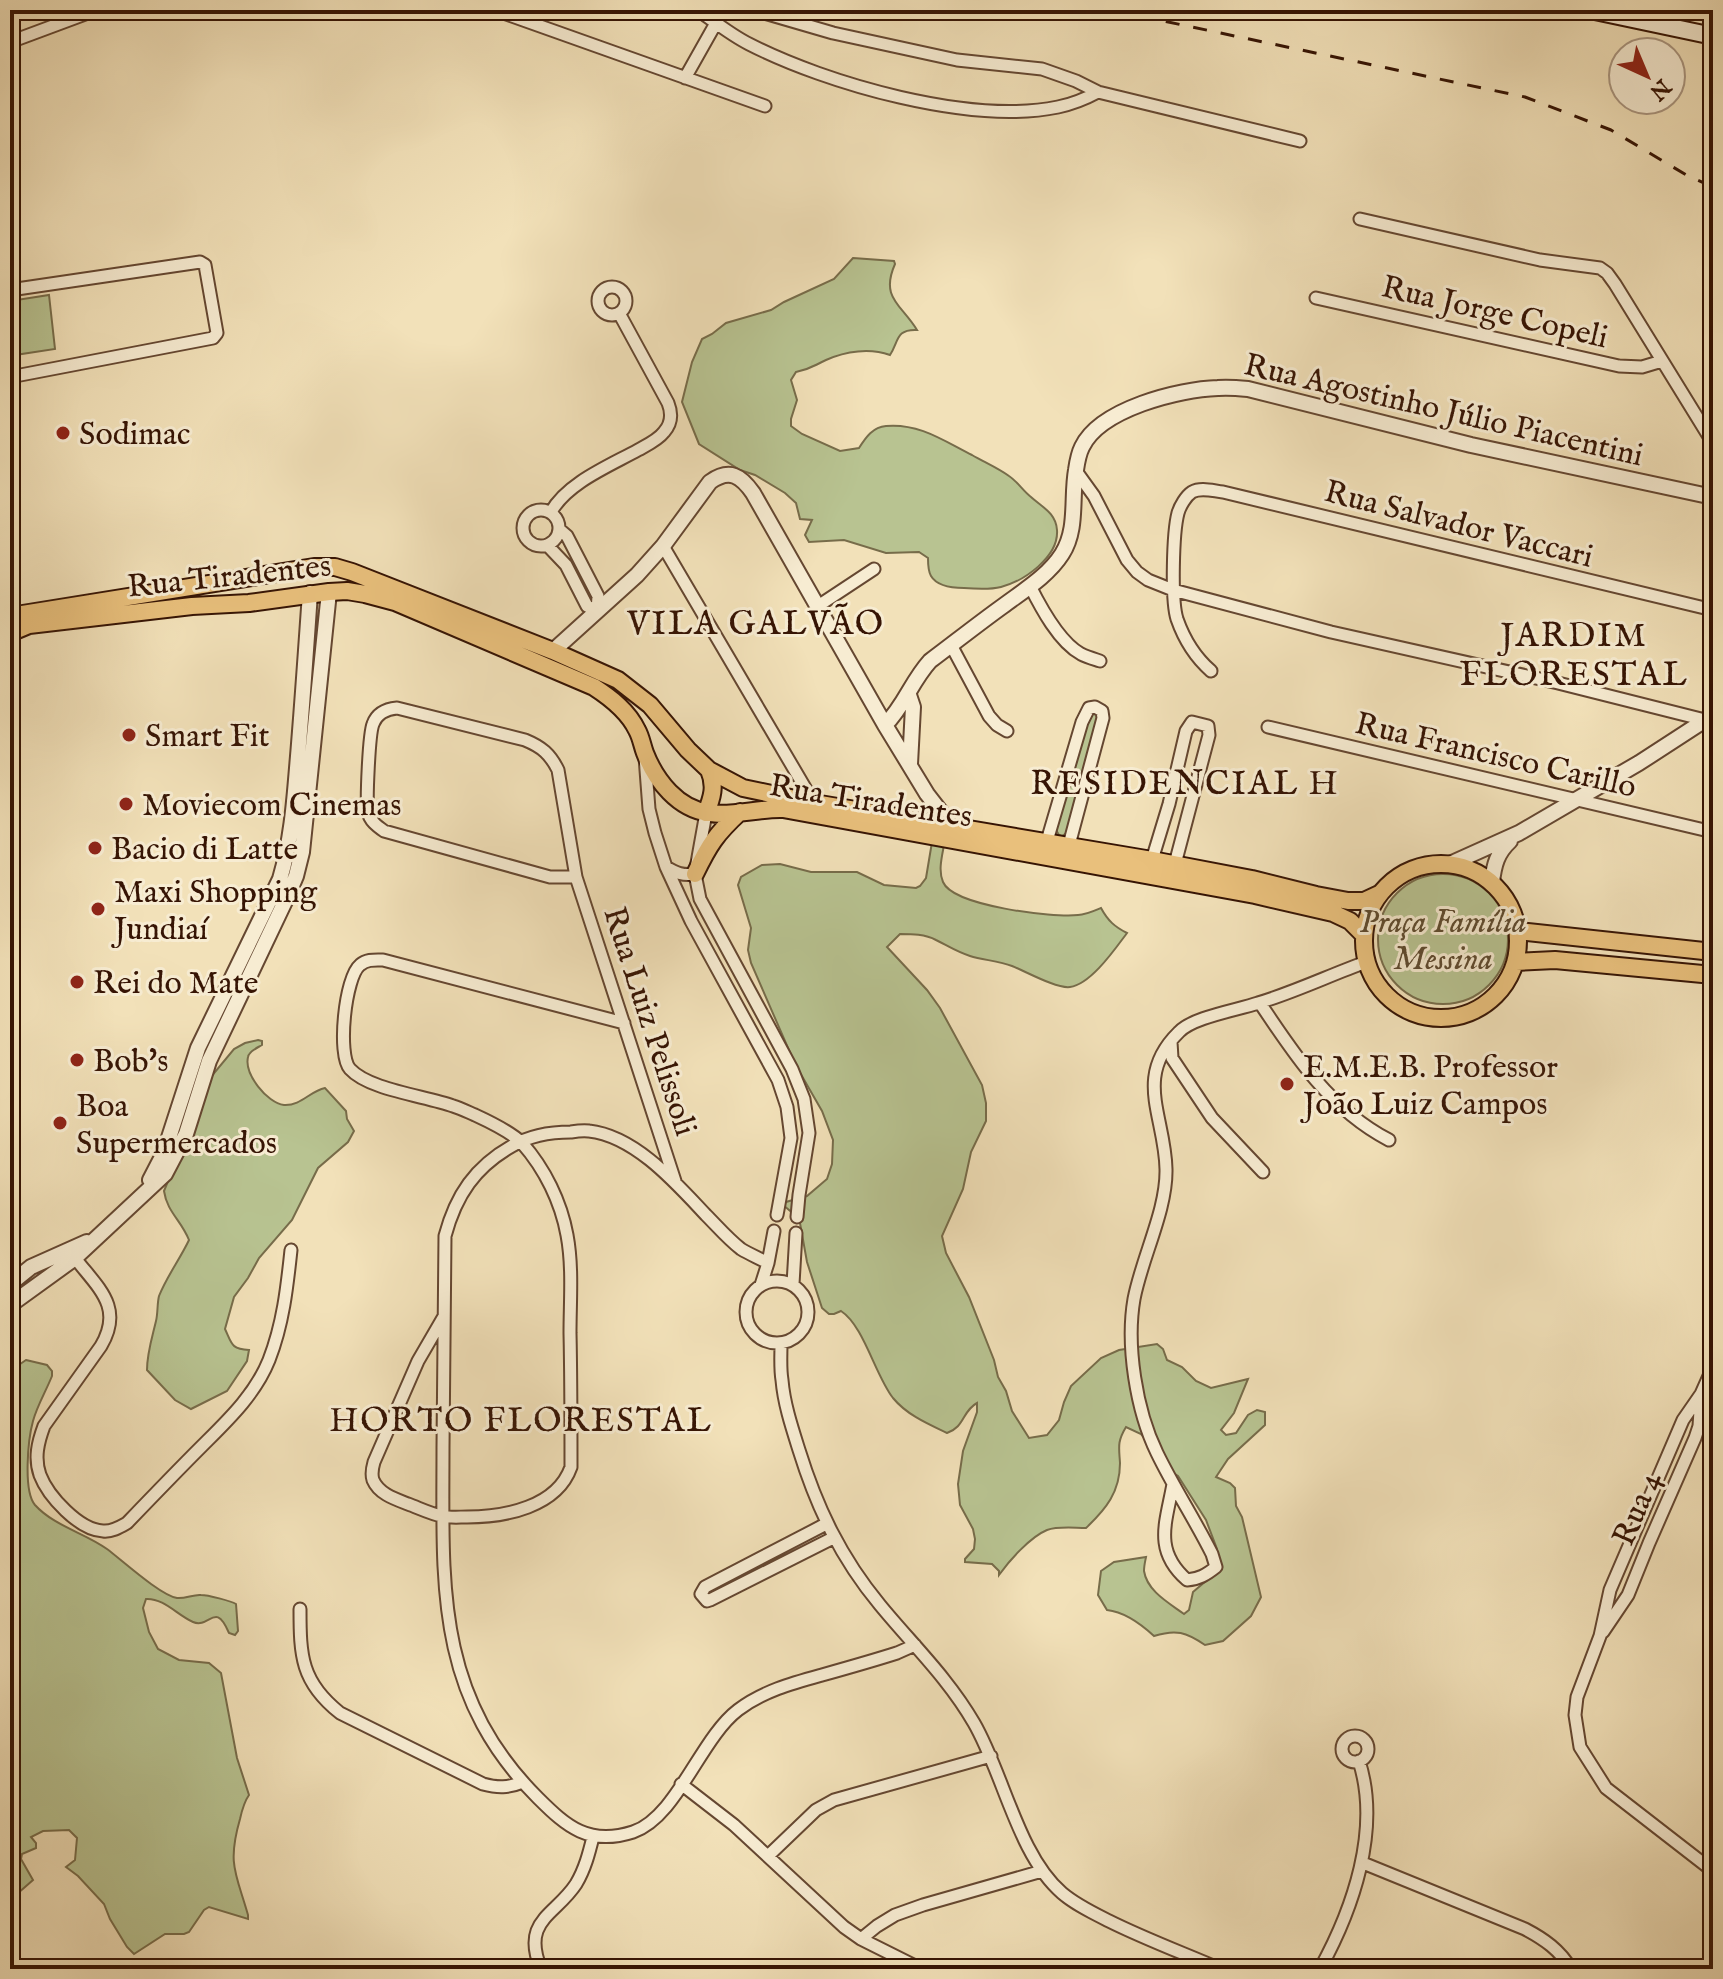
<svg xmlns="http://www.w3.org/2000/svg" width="1723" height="1979" font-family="'IM FELL English',serif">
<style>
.green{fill:#b8c391;stroke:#776c4a;stroke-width:2}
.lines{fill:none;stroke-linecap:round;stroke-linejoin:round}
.minor-casing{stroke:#654731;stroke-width:15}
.tertiary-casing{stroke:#654731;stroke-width:18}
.secondary-casing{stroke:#361404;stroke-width:20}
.primary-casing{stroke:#361404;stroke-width:20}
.minor{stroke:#f7ecd2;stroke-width:11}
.tertiary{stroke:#f7ecd2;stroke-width:14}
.secondary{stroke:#f7ecd2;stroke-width:16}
.primary{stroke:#e9c07c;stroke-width:16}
.rail{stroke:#361404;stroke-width:3;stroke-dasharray:14 14;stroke-linecap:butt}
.poi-dot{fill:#8f2418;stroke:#f7ecd2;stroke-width:3}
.labels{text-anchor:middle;stroke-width:6;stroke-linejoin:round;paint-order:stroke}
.street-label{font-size:32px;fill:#361404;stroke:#f7ecd2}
.poi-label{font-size:32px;fill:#361404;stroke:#f7ecd2;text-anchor:start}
.park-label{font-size:32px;font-style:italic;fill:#5d492e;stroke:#f7ecd2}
.neighbourhood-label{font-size:34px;letter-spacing:2px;fill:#361404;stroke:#f7ecd2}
</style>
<rect width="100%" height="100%" fill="#f2e1b9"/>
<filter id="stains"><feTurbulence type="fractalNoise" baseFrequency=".0025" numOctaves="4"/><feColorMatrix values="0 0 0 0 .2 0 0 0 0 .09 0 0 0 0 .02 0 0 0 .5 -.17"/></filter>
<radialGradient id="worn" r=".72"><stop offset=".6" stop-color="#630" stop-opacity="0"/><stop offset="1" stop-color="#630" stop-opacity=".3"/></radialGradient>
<path class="green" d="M853 258 894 261 895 264C880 298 901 304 917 330 895 329 899 342 890 355 870 348 846 351 826 360 813 366 811 369 796 372L791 380 797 400 791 419V426L802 434 840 451 859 448C866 437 873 427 886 426 919 423 944 441 972 455 984 462 998 468 1009 476 1018 482 1023 491 1031 497 1042 507 1056 513 1057 530 1059 557 1024 581 1001 587 989 590 976 589 964 588 953 588 937 586 931 576 928 571 928 564 928 558L919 552 886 553 844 540 809 542 805 535 812 520 800 519 796 503 785 493 755 475 740 470 699 444 682 402 692 362 702 339 712 334 726 323 771 310 784 302 834 279Z
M49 295 55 349 15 355 10 301Z
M1096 711 1099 716 1068 832 1062 836 1059 835 1056 830 1088 719 1091 713Z
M932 842 944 845C942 856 938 871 943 882 953 906 1053 918 1078 915 1085 915 1094 911 1101 908 1108 921 1115 927 1127 933 1115 949 1091 984 1070 987 1057 989 1025 971 1012 966 999 961 983 960 970 956 957 952 948 946 936 940 925 934 912 934 900 934L887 947 927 990 940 1008 982 1085 986 1103V1121L971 1152 963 1189 942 1236 946 1253 969 1297 994 1360 998 1377 1006 1391 1012 1411 1029 1438 1047 1435 1059 1420 1064 1402 1071 1386 1101 1358 1119 1350 1157 1344 1163 1349 1167 1360 1182 1367 1196 1381 1211 1388 1248 1379 1234 1413 1221 1430 1226 1435 1236 1433 1248 1415 1257 1410 1265 1412V1425L1228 1459 1216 1477 1230 1483 1235 1488 1236 1506 1242 1517 1261 1597 1251 1616 1223 1641 1205 1645C1186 1632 1176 1629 1154 1636 1141 1624 1125 1612 1107 1610L1098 1595 1101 1571 1114 1562 1146 1557C1145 1562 1144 1566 1144 1571 1147 1591 1169 1603 1184 1614L1189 1610 1193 1592 1207 1580 1215 1567 1218 1559 1217 1549 1206 1520 1178 1476 1170 1471 1153 1448 1141 1434 1126 1427C1117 1442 1119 1447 1120 1463 1120 1492 1106 1509 1086 1528 1074 1528 1058 1526 1047 1530 1030 1537 1009 1561 999 1575V1571L992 1564 965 1562V1559L974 1549 975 1539 973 1529 960 1505 958 1484 963 1451 977 1412V1403C962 1411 965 1427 947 1433 928 1424 907 1415 893 1398 875 1375 864 1326 841 1311L834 1314H829L822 1308 807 1262 800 1223 795 1215 783 1205 786 1202 807 1196 827 1179 832 1164 833 1140 822 1111 795 1064 751 963 748 950 751 928 738 885 741 877 762 865 780 864 811 872H857L884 885 916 888 920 886 926 878Z
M1378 939a65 65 0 1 1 130 0a65 65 0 1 1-130 0Z
M258 1040 262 1041V1045C257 1048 249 1051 248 1057 244 1074 267 1103 284 1105 301 1106 310 1091 325 1088L346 1111 347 1119 354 1131 348 1142 318 1168 292 1220 259 1258 248 1278 234 1297 225 1329C232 1344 231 1349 249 1350L247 1361 227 1391 191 1409 175 1400 147 1370C147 1353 152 1338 156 1321 158 1313 157 1304 159 1296 167 1276 180 1259 189 1240 181 1220 167 1212 164 1191L210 1078 234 1049 245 1043Z
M26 1360 47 1365 52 1371V1376C46 1391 37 1406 33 1421 28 1439 23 1491 35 1505 54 1526 85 1533 107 1549 123 1561 160 1595 177 1598 185 1599 194 1594 201 1595 208 1595 231 1601 236 1604L238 1631 235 1635 229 1633C215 1600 210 1629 193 1622 177 1615 164 1598 146 1599L143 1608 149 1632 158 1649 179 1660 209 1663 221 1673 237 1758 249 1795C244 1802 242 1810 240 1819 227 1864 236 1873 248 1915V1919L209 1907 204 1910 189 1932 184 1934H165L134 1954 127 1947 110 1919 104 1904 78 1876 66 1867 75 1860 77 1838 69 1830 43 1831 31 1837 36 1843V1848L22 1854 21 1859 33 1880 17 1894H10V1745C14 1735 16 1724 10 1715V1371Z"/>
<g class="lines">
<g class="minor-casing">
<path id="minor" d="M495 10 765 106
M698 10C715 22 731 35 749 44 827 84 971 125 1058 107 1073 104 1085 99 1098 92
M754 10 833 33 957 60 1042 69 1076 81 1098 92 1300 141
M10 42 96 10
M685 78 716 23
M1360 219 1540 260 1600 268 1607 273 1615 284 1713 443
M598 301a14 14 0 1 1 28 0a14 14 0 1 1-28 0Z
M10 290 200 262 205 265 217 333 213 338 10 377
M1316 298 1619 366 1642 367 1662 361
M1076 471 1094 496 1127 560 1137 572 1148 580 1173 590 1331 632 1558 683 1709 721
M523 528a18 18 0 1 1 36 0a18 18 0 1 1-36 0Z
M551 512C567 483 609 466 638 450 647 445 658 440 664 432 672 423 672 413 668 403L619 313
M547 545 566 565 587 606 597 611 598 596 567 536 560 530
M663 546 814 803
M1030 586C1041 608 1059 642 1081 654 1087 657 1094 659 1100 661
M818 606 874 569
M951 645 989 716 997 725 1007 731
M1211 671C1195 657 1184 639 1177 619 1171 600 1173 532 1178 513 1180 506 1186 496 1192 492 1201 487 1213 491 1223 492L1713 610
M1268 727 1713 832
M645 757 649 809 655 833 666 867 691 921 778 1080 787 1107 791 1138 777 1215
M706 813 695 874 700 899 792 1069 804 1099 809 1133 799 1195 797 1217
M1047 841 1082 722 1089 708 1095 707 1102 711 1103 718 1069 845
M1152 860 1169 804 1186 731 1192 722 1208 726 1209 735 1175 864
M666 867C676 873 683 876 695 874
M576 877H550L384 831C377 826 370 821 368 812 366 801 369 734 373 724 377 713 386 709 397 708L525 740C542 747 550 754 558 770L576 877 675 1181
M1260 1003C1295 1056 1331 1110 1389 1140
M1171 1042 1172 1058 1212 1118 1263 1172
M75 1258C98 1288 124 1307 101 1346L44 1426C38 1442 34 1458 40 1475 48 1496 79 1530 103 1531 112 1532 120 1527 127 1523 151 1498 176 1472 201 1447 227 1421 255 1395 269 1360 283 1324 287 1288 291 1250
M768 1263C759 1258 749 1254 741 1249 728 1239 717 1226 706 1215 676 1183 635 1136 589 1131 583 1130 577 1131 571 1132 552 1132 529 1136 512 1146 475 1167 456 1195 445 1236 444 1306 444 1377 443 1448 443 1583 434 1694 538 1798 567 1827 589 1846 633 1832 677 1817 700 1739 738 1710 763 1691 793 1683 822 1675 847 1668 872 1661 897 1653L915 1645
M746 1312a31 31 0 1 1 62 0a31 31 0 1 1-62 0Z
M793 1284 796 1233
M761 1285 768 1263 774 1231
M443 1318 418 1361 374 1462C372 1469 371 1474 373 1480 379 1494 395 1499 408 1504 419 1508 431 1514 442 1516 450 1518 459 1517 467 1517 505 1517 557 1507 571 1467 571 1422 571 1377 570 1333 570 1301 573 1267 567 1235 561 1202 545 1169 522 1143 512 1133 488 1121 475 1115 468 1112 460 1108 453 1106 426 1096 369 1090 350 1069 337 1055 345 977 360 965 367 959 375 960 383 960L624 1023
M781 1344C781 1356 780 1368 782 1380 784 1404 792 1428 799 1450 817 1508 841 1558 880 1605 912 1644 948 1678 974 1723 1004 1775 1018 1855 1062 1893 1076 1905 1093 1913 1109 1921 1145 1939 1183 1953 1220 1969
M1713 1367 1701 1394 1683 1420 1610 1590 1600 1636 1577 1697 1575 1715 1580 1747 1606 1788 1713 1871
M1173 1484C1166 1523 1153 1550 1187 1580 1199 1579 1206 1575 1216 1567L1212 1554C1195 1520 1174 1488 1157 1453 1136 1410 1126 1345 1134 1299 1142 1257 1167 1210 1166 1169 1165 1116 1133 1077 1179 1032 1193 1017 1238 1010 1258 1003 1295 992 1330 975 1366 962
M826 1524 705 1587 701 1594 707 1601 710 1600 833 1538
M300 1609C300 1656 301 1682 340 1713L483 1784C498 1788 508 1788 523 1782
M1603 1632 1628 1595 1649 1543 1695 1438 1699 1426 1701 1395
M1342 1749a13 13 0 1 1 26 0a13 13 0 1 1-26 0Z
M681 1784 734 1825 844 1927 861 1939 921 1969
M768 1856 816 1810 834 1800 991 1756
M1363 1863 1525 1929C1544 1939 1560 1950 1571 1969
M861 1939 877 1926 895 1915 923 1905 1042 1871
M541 1969C521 1920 555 1916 576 1884 585 1869 589 1853 593 1837
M1320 1969C1353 1909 1381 1829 1359 1761"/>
</g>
<g class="tertiary-casing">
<path id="tertiary" d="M553 651 637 575 663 546 710 482C730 468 741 476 753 493L885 725 927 794 951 825
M909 695 913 707 910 764
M885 725C905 705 911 682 930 661 954 643 978 624 1003 606 1023 591 1048 576 1062 554 1078 529 1071 498 1076 470 1077 463 1079 453 1082 447 1100 409 1179 389 1218 388 1228 387 1238 388 1248 389L1471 445 1713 497
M1450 864 1519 833 1639 763 1713 715
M1492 882C1494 865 1497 853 1510 841
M150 1180 164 1153 198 1048 280 879C291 842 294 805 297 768 302 710 306 651 310 593
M10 1284 31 1267 87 1242
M10 1305 75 1258 165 1174 186 1134 209 1061 288 895 296 876 302 852 329 592"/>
</g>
<g class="secondary-casing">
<path id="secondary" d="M1590 10 1713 36"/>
</g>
<g class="primary-casing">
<path id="primary" d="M10 616 314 567H335L352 572 553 651 618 680 650 705 688 750 709 770 743 788 814 803 1152 860 1252 879 1316 895 1348 901H1364L1379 894
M10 633 29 625 192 606 249 603 329 592 347 591 365 594 395 602 594 687C611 698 628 711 637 730 641 737 642 745 645 753 656 781 678 809 709 813 731 817 759 808 783 809L1255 895 1333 913 1350 921 1364 935
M706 813C712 798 716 786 709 770
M1364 941a77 77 0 1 1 154 0a77 77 0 1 1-154 0Z
M695 874C709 845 716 834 740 812
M1518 931 1713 952
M1516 962 1555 960 1713 975"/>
</g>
<use href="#minor" class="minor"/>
<use href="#tertiary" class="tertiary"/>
<use href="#secondary" class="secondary"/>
<use href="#primary" class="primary"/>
<path class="rail" d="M1111 10 1525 97 1611 130 1688 176 1713 187"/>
</g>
<g class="poi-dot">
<circle cx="63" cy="433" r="8"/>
<circle cx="129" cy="735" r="8"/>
<circle cx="126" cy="804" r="8"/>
<circle cx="95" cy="848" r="8"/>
<circle cx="98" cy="909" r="8"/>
<circle cx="77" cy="982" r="8"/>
<circle cx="77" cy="1060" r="8"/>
<circle cx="1287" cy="1084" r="8"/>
<circle cx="60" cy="1123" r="8"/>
</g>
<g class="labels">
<g class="street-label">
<text transform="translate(1495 311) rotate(13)" y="11">Rua Jorge Copeli</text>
<text transform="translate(1444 409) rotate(13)" y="11">Rua Agostinho Júlio Piacentini</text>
<text transform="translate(1459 523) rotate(14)" y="11">Rua Salvador Vaccari</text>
<text transform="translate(229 575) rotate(-6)" y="11">Rua Tiradentes</text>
<text transform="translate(1496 754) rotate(13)" y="11">Rua Francisco Carillo</text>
<text transform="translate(871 800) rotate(9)" y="11">Rua Tiradentes</text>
<text transform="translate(651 1021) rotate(72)" y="11">Rua Luiz Pelissoli</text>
<text transform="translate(1636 1508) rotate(-67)" y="11">Rua 4</text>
</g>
<g class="poi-label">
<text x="79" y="444">Sodimac</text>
<text x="145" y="746">Smart Fit</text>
<text x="142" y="815">Moviecom Cinemas</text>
<text x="111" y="859">Bacio di Latte</text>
<text x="114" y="902">Maxi Shopping<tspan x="114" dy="37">Jundiaí</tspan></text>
<text x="93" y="993">Rei do Mate</text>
<text x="93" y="1071">Bob's</text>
<text x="1303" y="1077">E.M.E.B. Professor<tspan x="1303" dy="37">João Luiz Campos</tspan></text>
<text x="76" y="1116">Boa<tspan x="76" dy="37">Supermercados</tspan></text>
</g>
<g class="park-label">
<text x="1443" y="932">Praça Família<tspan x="1443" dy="37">Messina</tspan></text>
</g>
<g class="neighbourhood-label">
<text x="756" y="634">VILA GALVÃO</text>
<text x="1574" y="646">JARDIM<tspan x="1574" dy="39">FLORESTAL</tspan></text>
<text x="1185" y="794">RESIDENCIAL H</text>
<text x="521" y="1431">HORTO FLORESTAL</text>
</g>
</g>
<rect width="1723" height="1979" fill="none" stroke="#f2e1b9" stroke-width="40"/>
<rect x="12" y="12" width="1699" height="1955" fill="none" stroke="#361404" stroke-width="4"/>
<rect x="20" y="20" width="1683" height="1939" fill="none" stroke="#361404" stroke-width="2"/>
<g transform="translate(1647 76) rotate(136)"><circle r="38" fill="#f7ecd2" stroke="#aa9680" stroke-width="2"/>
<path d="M0-6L14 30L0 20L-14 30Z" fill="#8f2418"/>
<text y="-12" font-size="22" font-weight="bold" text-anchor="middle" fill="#361404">N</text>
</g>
<rect width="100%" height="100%" filter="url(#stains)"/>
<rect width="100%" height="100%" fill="url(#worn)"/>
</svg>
